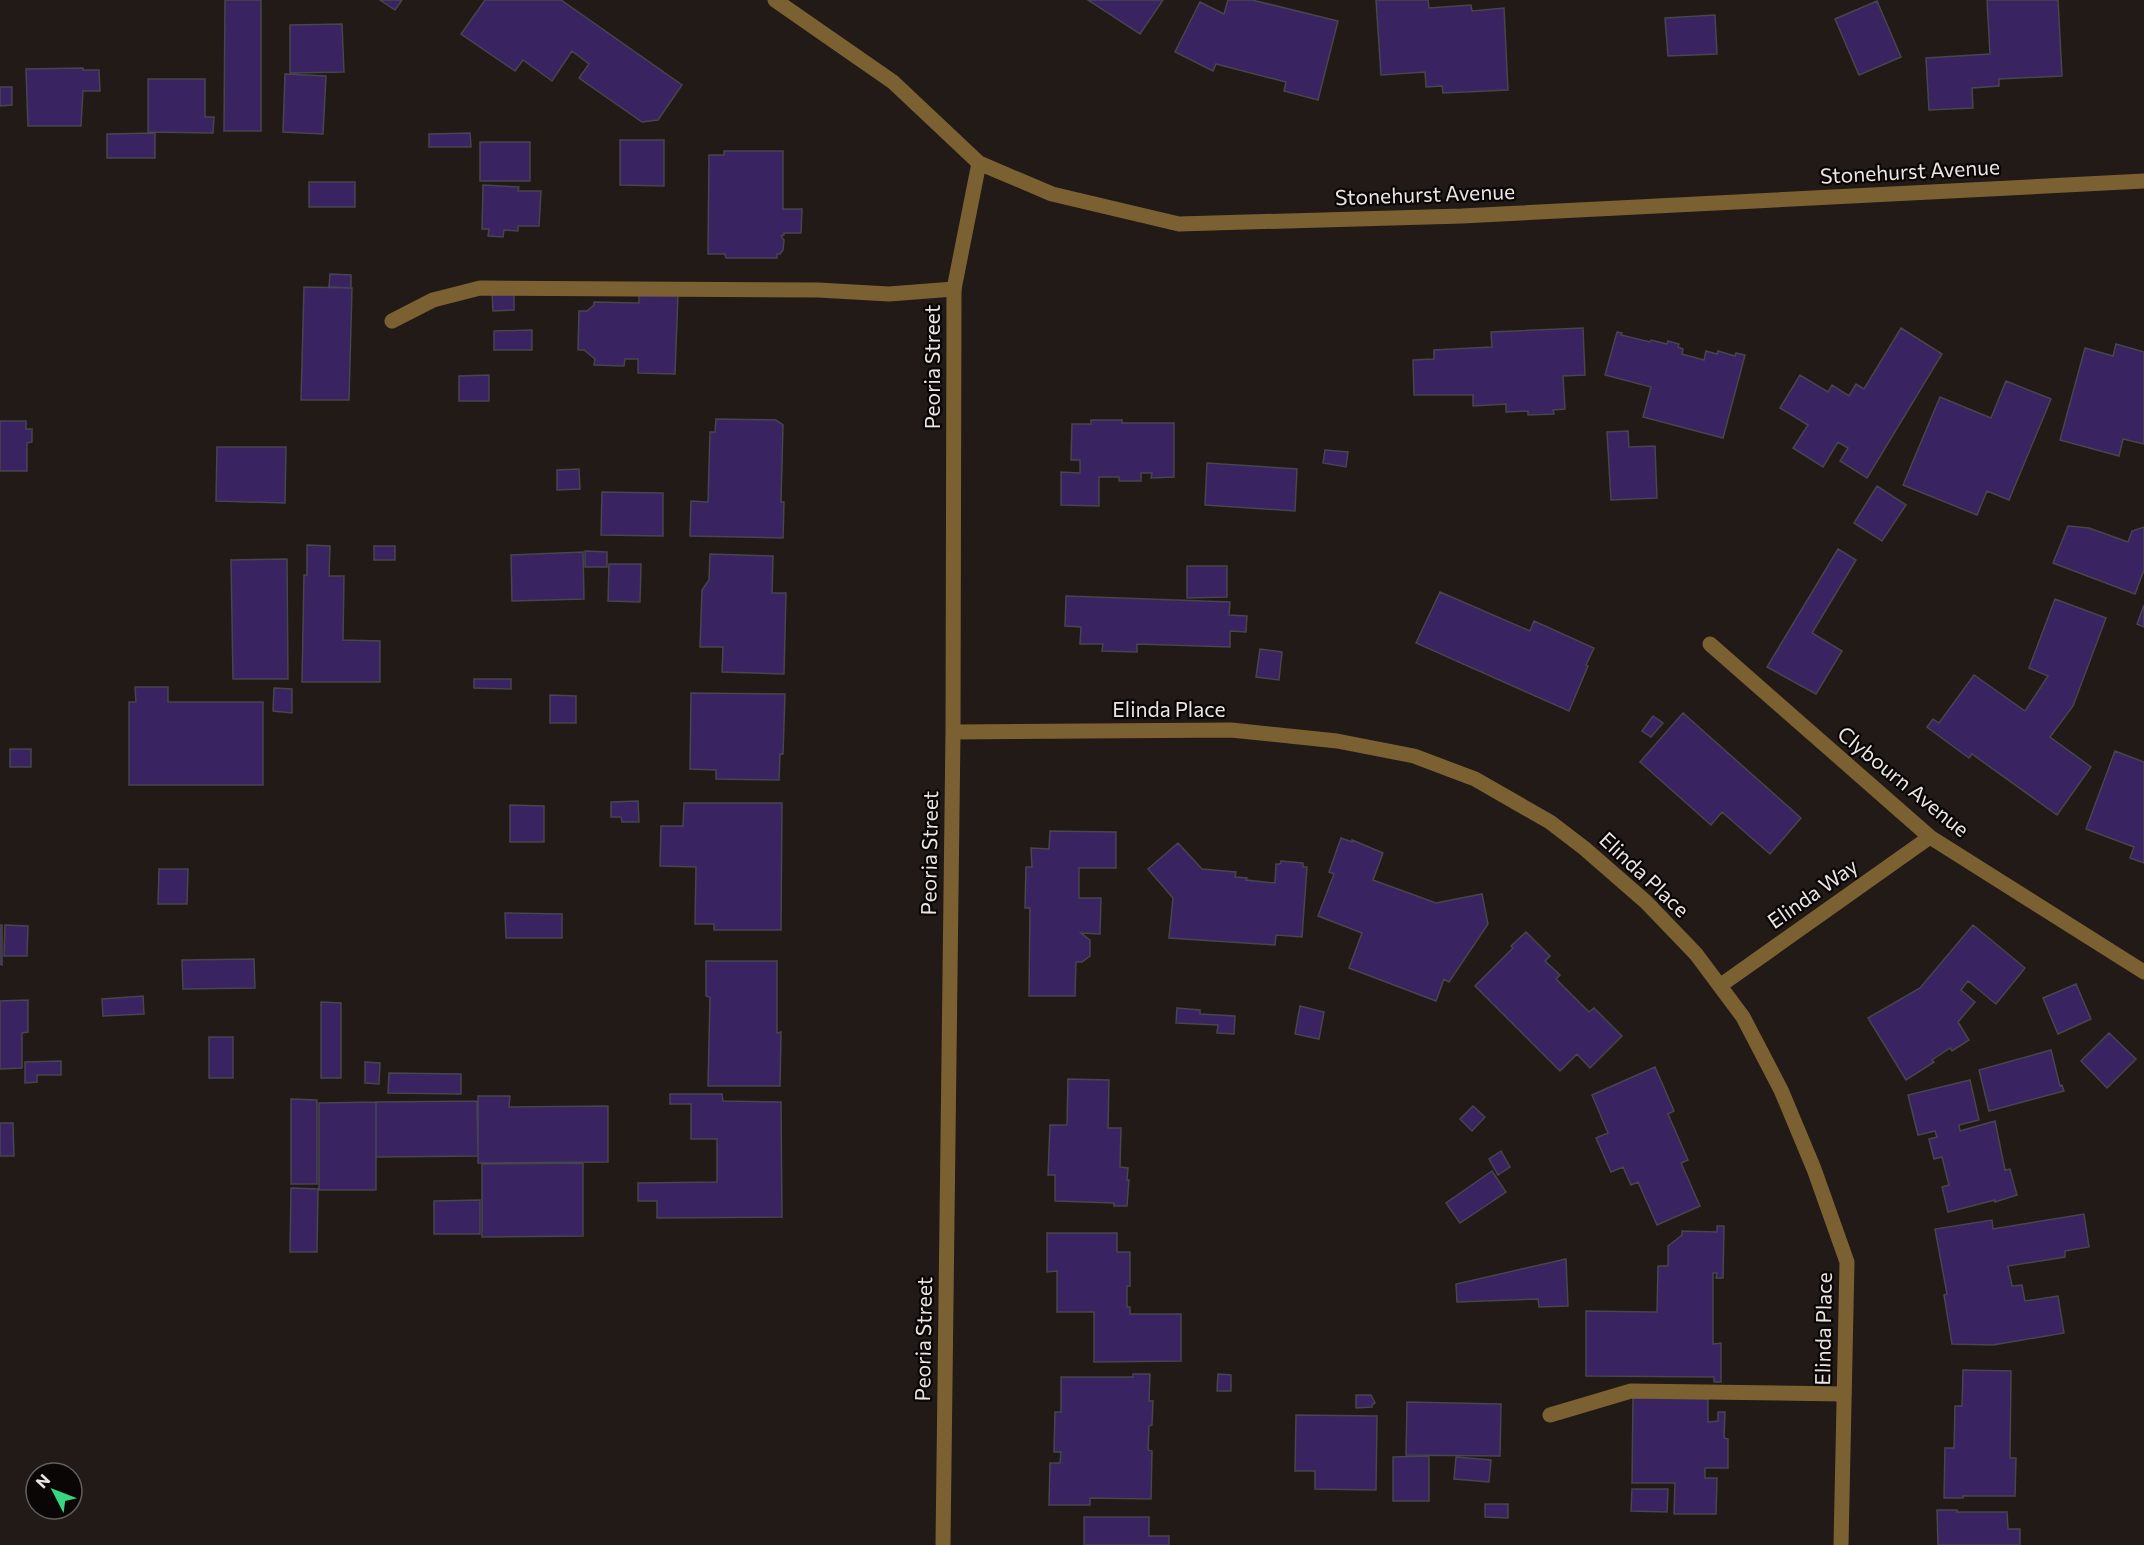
<svg xmlns="http://www.w3.org/2000/svg" width="2144" height="1545" font-family="Commissioner,sans-serif">
<style>
.building{fill:#392360;stroke:#47454e;stroke-width:1.5}
.lines{fill:none;stroke-linecap:round;stroke-linejoin:round}
.service{stroke:#7b6131;stroke-width:15}
.minor{stroke:#7b6131;stroke-width:15}
.labels{text-anchor:middle;stroke-width:4.5;stroke-linejoin:round;paint-order:stroke}
.street-label{font-size:21px;fill:#ebe5e3;stroke:#090605}
</style>
<rect width="100%" height="100%" fill="#211a16"/>
<path class="building" d="M225 0H261V131H224Z
M380 0H402L395 10Z
M485 0H561L682 85 658 120 642 122 579 78 589 64 572 51 552 81 523 60 515 71 461 34Z
M1088 0H1163L1140 34Z
M1228 0H1252L1338 21 1318 100 1284 91 1286 82 1216 64 1213 71 1175 52 1200 2 1224 14Z
M1376 0H1428L1429 8 1471 5 1472 11 1504 8 1508 90 1443 93 1442 86 1426 87 1425 72 1381 75Z
M1987 0H2058L2062 76 1999 79V86L1972 88 1973 108 1929 110 1926 58 1990 54Z
M1877 1 1901 57 1859 75 1835 19Z
M1715 15 1717 54 1668 56 1665 18Z
M342 24 344 72 290 73V25Z
M83 68V70H99L100 91H83L81 126H28L26 69Z
M285 74 326 76 323 134 283 132Z
M148 79H205V117H214L213 133 148 132Z
M0 87H12V105L0 106Z
M155 133V158H107V134Z
M470 133 471 147H429V134Z
M620 140H664V186L620 185Z
M480 142H530V181H480Z
M724 151H783V209H802L801 233H784V235L781 236 784 240 783 250 780 254H777V258H726L725 254H708L709 155H724Z
M309 182H355V207H309Z
M483 185 519 187 518 191H541L539 226H518V231L504 230 503 237 488 236 489 229H482Z
M330 274 351 275V288L329 287Z
M304 287 352 288 349 400H301Z
M492 293H514V310L493 311Z
M639 293 678 294 675 374 638 373V359H625L624 366 594 365 595 359 584 350H578L579 311H587L594 305V302L639 303Z
M1583 328 1585 375 1563 376 1565 409 1553 410 1554 414 1528 415V411L1506 412V404L1473 406V395H1414L1413 360 1434 359V350L1492 347 1491 332Z
M1901 328 1942 354 1867 478 1840 461 1848 448 1838 442 1823 467 1793 448 1808 425 1780 408 1800 375 1828 392 1832 385 1849 396 1856 384 1864 389Z
M532 330V350H494V331Z
M1617 332 1622 333 1621 335 1650 342 1651 340 1667 344 1668 341 1679 344 1678 347 1683 349 1682 354 1704 360 1706 351 1717 354 1718 351 1735 356 1736 353 1745 355 1723 438 1643 417 1651 387 1605 375Z
M2116 344 2144 352V444L2123 439 2119 456 2060 440 2085 348 2113 356Z
M489 375V401H459V376Z
M2006 381 2051 399 2009 500 1987 491 1977 515 1903 485 1940 397 1991 418Z
M716 419 776 420 783 425 781 502H784L783 538 690 536 691 501 708 502 710 432H715Z
M1091 420H1122V423H1174V477L1151 478 1152 473H1141V481H1119V477H1099V506L1061 505V472L1080 473V460H1071L1072 424H1091Z
M0 421H26V429H32V442L27 443V471H0Z
M1628 431 1629 447 1655 446 1657 498 1611 500 1607 432Z
M217 447H286L285 503 216 501Z
M1325 450 1348 452 1346 467 1323 463Z
M1207 463 1297 469 1295 511 1205 505Z
M579 469 580 489 557 490V470Z
M1877 486 1906 505 1882 541 1854 523Z
M602 492 663 493V536L601 535Z
M2068 526 2089 528 2128 542 2132 531 2144 527V570L2135 594 2053 563Z
M307 545 330 546 329 576H344L343 640 380 641V682H302L304 575H307Z
M374 546H395V560H374Z
M1838 549 1856 560 1812 633 1842 651 1816 694 1767 667Z
M585 551 607 552V567H585Z
M583 552 584 599 512 601 511 555Z
M710 554 773 556 772 593H786L784 674 722 672 723 647H700L702 590 709 580Z
M287 559 288 679H233L231 560Z
M609 564H641L640 602 608 601Z
M1187 566H1227V597L1187 598Z
M1440 592 1530 631 1534 621 1594 648 1586 665 1588 666 1569 711 1416 643Z
M1066 596 1230 602 1229 615 1247 616 1246 632 1230 631V647L1137 644V652L1102 651 1103 644H1080L1081 627 1065 626Z
M2055 599 2106 618 2073 706 2050 737 2091 767 2057 815 1972 754 1969 758 1927 727 1933 719 1939 723 1974 675 2025 711 2048 676 2029 668Z
M2144 605V627L2137 624Z
M1260 649 1282 652 1279 680 1256 677Z
M474 679H511V689L474 688Z
M135 687H168V702H263V785H129V702H136Z
M274 688 292 689V713L273 711Z
M691 693 785 694 783 754H780L779 780 716 779V770L690 769Z
M550 695 576 696V723H550Z
M1683 713 1801 818 1770 854 1722 812 1711 825 1640 762Z
M1653 716 1663 723 1651 737 1642 731Z
M10 749H31V767H10Z
M2115 751 2144 762V863L2130 858 2134 847 2086 829Z
M638 801 639 822H622L621 817H611V802Z
M684 803H782L781 930H714V924H695L696 867 660 866 661 826H683Z
M510 805 544 806V842H510Z
M1050 831 1116 832V868H1079V898H1101L1100 934 1081 933 1090 940V956L1082 962H1076L1075 996H1029L1030 908H1025L1026 867H1032L1031 848 1049 849Z
M1341 838 1352 842V840L1383 853 1373 880 1436 903 1482 894 1488 924 1449 982 1444 979 1436 1001 1349 968 1362 933 1318 916 1334 874 1329 872Z
M1178 843 1202 869 1236 872 1235 877 1247 878 1246 880 1275 883 1276 864H1280L1281 861 1303 863V867H1307L1302 937 1276 935 1275 945 1169 938 1173 898 1148 869Z
M159 869H188L187 904H158Z
M505 913 562 914V938H506Z
M0 925H2V965L0 964Z
M5 925 28 926 27 956H4Z
M1973 925 2025 968 1996 1004 1968 981 1961 990 1975 1002 1958 1022 1969 1040 1952 1051 1950 1048 1932 1060 1934 1062 1906 1080 1868 1018 1920 988Z
M1526 932 1550 956 1545 961 1560 975 1556 979 1589 1012 1594 1008 1622 1036 1590 1068 1577 1054 1560 1071 1475 986 1513 948 1511 946Z
M254 959 255 988 183 989 182 960Z
M706 961H777V1033L781 1032 780 1086H708L710 997 706 996Z
M2076 984 2091 1019 2058 1034 2043 998Z
M143 996 144 1014 103 1016 102 999Z
M28 1000V1032L22 1033V1068L0 1069V1001Z
M321 1002 341 1003V1078H321Z
M1300 1006 1324 1012 1319 1039 1295 1034Z
M1177 1008 1200 1010V1014L1235 1016 1234 1034 1217 1033 1218 1025 1176 1023Z
M2109 1033 2136 1059 2107 1088 2081 1061Z
M209 1037H233V1078H209Z
M2051 1050 2060 1086 2062 1085 2064 1091 1989 1111 1979 1070Z
M61 1061V1075H37V1082L25 1083V1062Z
M365 1062 380 1063 379 1084 365 1083Z
M1655 1067 1674 1111 1668 1114 1688 1160 1681 1163 1700 1206 1657 1225 1638 1182 1631 1185 1623 1167 1611 1172 1596 1138 1608 1133 1592 1095Z
M389 1073 461 1074V1094L388 1093Z
M1068 1079 1109 1080 1108 1128H1121L1120 1167 1128 1168 1127 1180H1129L1127 1206H1114V1203L1055 1201V1175H1048L1050 1125H1067Z
M1970 1080 1979 1120 1959 1125 1960 1131 1995 1121 2005 1170 2010 1169 2017 1195 1995 1202V1200L1948 1212 1942 1187 1949 1185 1942 1157 1934 1159 1929 1139 1937 1137 1935 1131 1918 1135 1908 1095Z
M670 1094H722L723 1101 781 1102 782 1217 657 1218V1201H638V1183L717 1182V1139H691V1104H670Z
M478 1096H510L509 1107 608 1106V1162L478 1163Z
M291 1099 317 1100V1184H291Z
M477 1101 478 1156 376 1157V1102Z
M376 1102V1190H319V1103Z
M1473 1106 1485 1117 1472 1131 1460 1119Z
M0 1123H13L14 1156H0Z
M1501 1151 1510 1167 1498 1175 1489 1159Z
M583 1163V1236L482 1237V1164Z
M1492 1171 1506 1192 1460 1223 1446 1203Z
M291 1188 318 1189 317 1252H290Z
M480 1200V1234H434V1201Z
M2084 1214 2089 1247 2065 1251V1257L2008 1266 2012 1286 2022 1285 2025 1301 2058 1296 2064 1333 1993 1345 1952 1344 1944 1295 1947 1294 1935 1229 1992 1220 1993 1229Z
M1717 1226H1724L1723 1278H1716L1717 1273H1713V1344L1721 1343V1382H1714V1377L1586 1376V1311L1657 1312 1658 1266H1668V1246L1682 1235V1231L1717 1232Z
M1047 1233H1117V1252H1130V1286H1127V1307H1130V1314H1181V1361L1094 1362V1312H1057V1271L1047 1272Z
M1566 1259 1568 1306 1539 1307 1538 1299 1457 1302 1456 1284Z
M1963 1370 2011 1371 2010 1458H2016L2015 1496H1963V1498H1944L1945 1448H1954L1955 1406H1962Z
M1133 1374H1150L1149 1401H1153L1152 1425 1149 1426 1148 1450 1152 1451 1151 1499 1090 1498V1505H1049L1050 1463H1060L1061 1452H1054L1055 1412H1061V1377H1133Z
M1218 1374 1231 1375V1391H1217Z
M1356 1395H1371L1375 1403 1372 1405V1407L1356 1408Z
M1633 1398 1708 1399V1422L1718 1421V1412H1725L1724 1438 1728 1439V1468H1705V1478H1717L1716 1514H1674L1675 1483H1632Z
M1407 1402 1501 1404 1500 1456 1406 1455Z
M1296 1415 1377 1416 1376 1490 1315 1489V1471H1295Z
M1429 1456V1501H1393V1457Z
M1456 1457 1491 1460 1489 1482 1454 1479Z
M1632 1489H1668L1667 1512 1631 1511Z
M1485 1504H1508V1518L1485 1517Z
M1937 1510H1957V1512H2007L2008 1529H2020V1545H1938Z
M1084 1517H1149V1536H1169V1545H1084Z"/>
<g class="lines">
<path class="service" d="M392 321 433 300 480 288 818 290 889 294 954 289
M1550 1415 1631 1391 1844 1394"/>
<path class="minor" d="M775 0 893 82 979 163 1052 194 1179 224 1462 216 2144 181
M1710 644 1930 837 2144 972
M953 732 1231 730 1337 741 1414 756 1475 779 1550 822 1584 848 1646 902 1696 954 1743 1017 1781 1090 1814 1169 1847 1262 1841 1545
M1721 985 1930 837
M943 1545 953 732 954 289 979 163"/>
</g>
<g class="labels">
<g class="street-label">
<text transform="translate(1910 172) rotate(-3)" y="7">Stonehurst Avenue</text>
<text transform="translate(1425 195) rotate(-2)" y="7">Stonehurst Avenue</text>
<text transform="translate(933 367) rotate(-90)" y="7">Peoria Street</text>
<text x="1169" y="717">Elinda Place</text>
<text transform="translate(1903 782) rotate(39)" y="7">Clybourn Avenue</text>
<text transform="translate(930 853) rotate(-89)" y="7">Peoria Street</text>
<text transform="translate(1644 875) rotate(43)" y="7">Elinda Place</text>
<text transform="translate(1813 894) rotate(-35)" y="7">Elinda Way</text>
<text transform="translate(1824 1329) rotate(-89)" y="7">Elinda Place</text>
<text transform="translate(924 1339) rotate(-89)" y="7">Peoria Street</text>
</g>
</g>
<g transform="translate(54 1491) rotate(312)"><circle r="28" fill="#090605" stroke="#635f5e" stroke-width="1.5"/>
<path d="M0-4.5L10 22L0 15L-10 22Z" fill="#35d881"/>
<text y="-9" font-size="16" font-weight="bold" text-anchor="middle" fill="#ebe5e3">N</text>
</g>
</svg>
